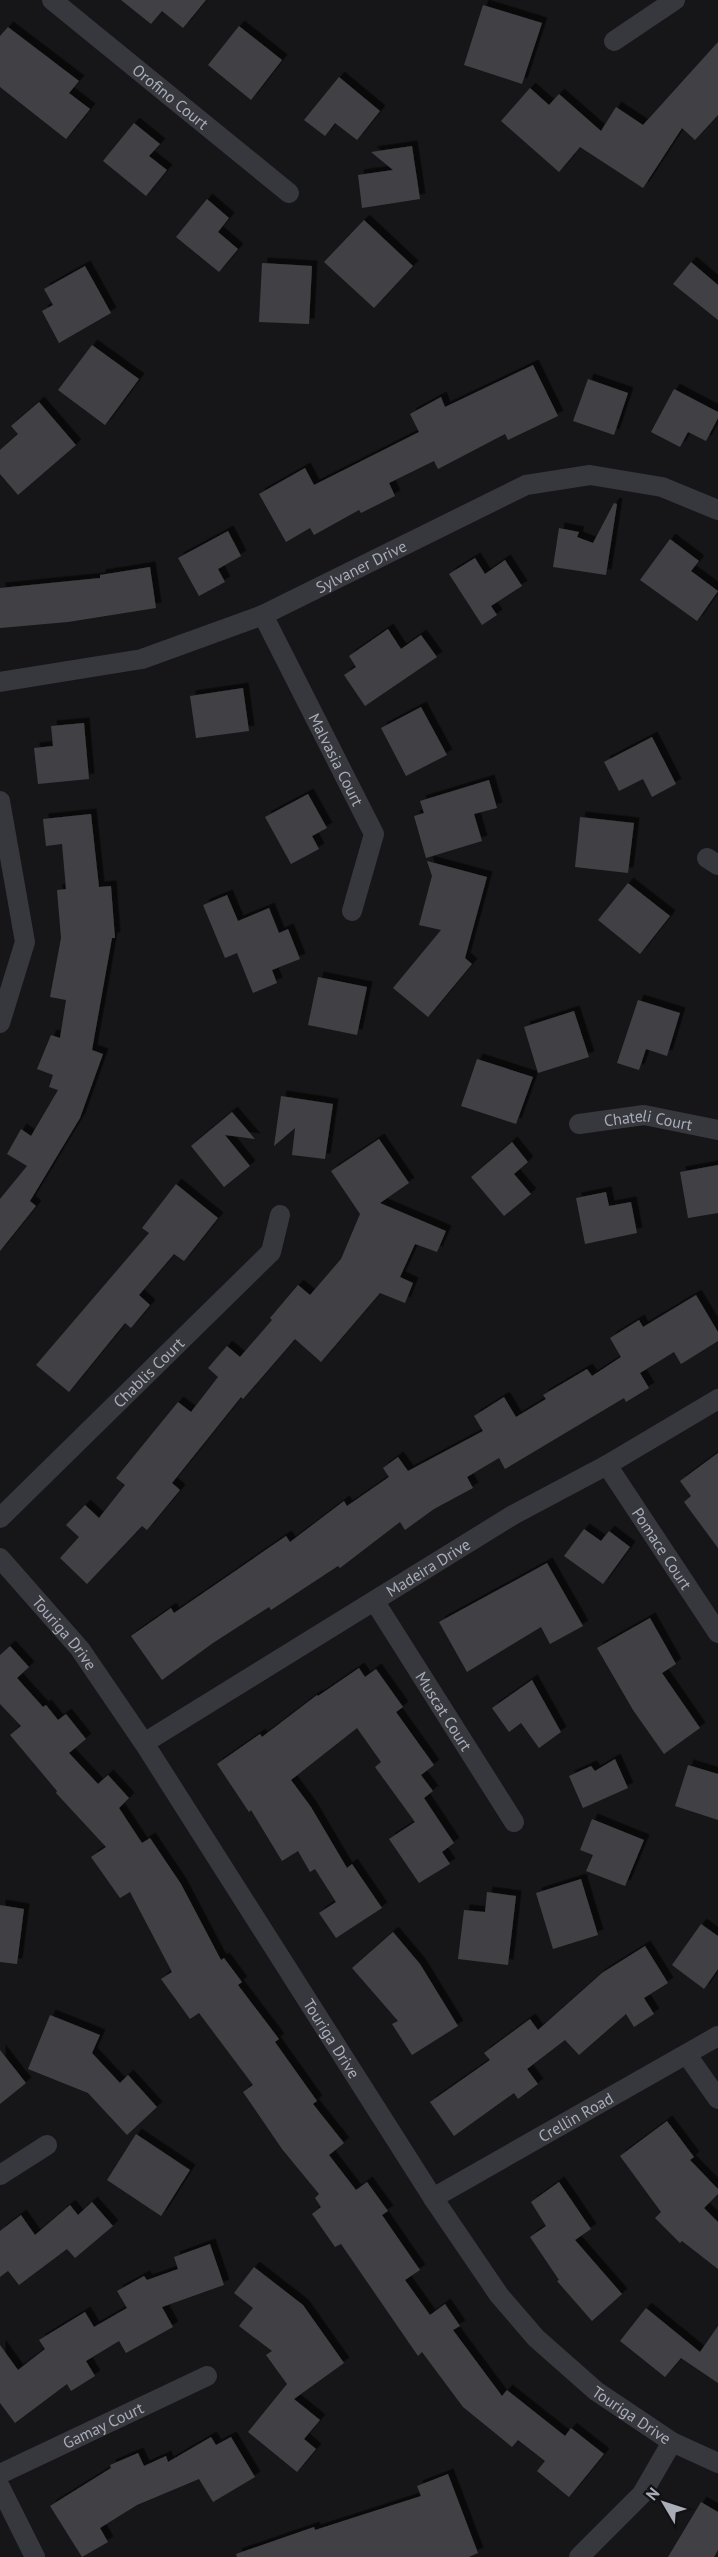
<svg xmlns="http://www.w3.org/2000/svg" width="718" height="2557" font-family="'PT Sans',sans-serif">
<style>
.building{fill:#404145;filter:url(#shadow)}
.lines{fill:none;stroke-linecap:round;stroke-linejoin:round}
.minor{stroke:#37383d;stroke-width:20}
.labels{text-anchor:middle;stroke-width:5;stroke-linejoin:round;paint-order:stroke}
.street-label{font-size:16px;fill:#a8adb8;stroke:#111113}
</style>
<defs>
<filter id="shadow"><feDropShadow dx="5.5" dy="-5.5" stdDeviation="0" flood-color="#0009"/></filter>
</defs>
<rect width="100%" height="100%" fill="#161618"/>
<path class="building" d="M121 0H206L183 28 162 11 151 24Z
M483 5 542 23 522 84 464 65Z
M239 26 282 60 251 100 208 65Z
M8 27 79 81 69 93 90 109 66 139 0 87V36Z
M718 42V115L695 140 682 128 643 188 580 147 559 172 501 121 530 88 549 105 559 94 601 131 616 107 643 125Z
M339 77 380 111 357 140 335 123 325 136 304 120Z
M134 123 160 144 149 156 167 170 146 196 103 161Z
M412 146 420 199 362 208 358 175 393 170 371 152Z
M207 199 229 218 218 232 238 249 219 272 176 237Z
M364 220 413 266 374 308 324 262Z
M691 262 718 285V320L673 284Z
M262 263 312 266 309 324 259 322Z
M85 266 111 313 59 343 42 311 53 305 44 289Z
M92 345 139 379 105 425 58 390Z
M533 365 558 416 508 440 505 434 438 469 434 461 389 483 395 496 361 513 359 510 314 535 310 528 286 542 259 494 305 468 314 485 419 432 410 414 441 397 445 407Z
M588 379 628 393 614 435 573 421Z
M674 389 718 412V418L706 441 688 432 680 447 651 432Z
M39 402 76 445 18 495 0 474V450L18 434 11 426Z
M614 503 617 504 606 575 553 567 559 528 579 532 577 537 593 543Z
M228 531 241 556 218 569 225 582 199 596 178 558Z
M670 539 699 561 691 571 718 591 697 621 640 580Z
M475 558 485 574 505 560 522 586 491 606 497 615 482 625 449 574Z
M150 567 156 608 68 622 0 628V588L100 578V575Z
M388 629 401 649 421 635 437 657 365 706 344 675 356 667 349 656Z
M243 688 249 731 196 738 190 696Z
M421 707 447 755 406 776 381 728Z
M84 723 89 779 38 784 34 748 53 746 51 726Z
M652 737 676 784 652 797 643 779 619 791 604 762Z
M489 780 497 808 474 814 482 841 426 858 414 816 424 813 420 801Z
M308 794 327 828 312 836 319 849 291 864 265 817Z
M91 814 99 887 111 886 115 938H112L92 1050 103 1054 80 1118 30 1201 36 1206 0 1251V1199L27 1166 7 1154 21 1129 31 1136 58 1090 49 1087 53 1075 37 1069 51 1035 60 1038 66 1000 50 997 61 938 57 890 66 889 62 844 46 846 43 819Z
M580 817 634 823 628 873 575 867Z
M427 861 487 877 465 958 472 964 428 1017 393 988 441 930 419 925 432 876Z
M628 883 670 916 640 954 598 920Z
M227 895 238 921 269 908 279 933 288 929 300 959 272 970 277 983 253 993 237 953 225 958 203 905Z
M318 977 367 987 357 1035 308 1025Z
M638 1000 680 1013 667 1056 646 1049 639 1070 617 1063Z
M574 1011 589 1057 538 1073 524 1027Z
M477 1059 533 1077 516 1124 461 1106Z
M281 1096 333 1104 325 1159 292 1155 295 1128 274 1146Z
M232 1112 255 1139 225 1135 250 1166 224 1187 191 1146Z
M379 1139 409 1183 380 1203 446 1231 437 1252 415 1244 400 1277 413 1283 405 1303 380 1293 321 1362 295 1339 243 1399 241 1397 172 1483 180 1490 147 1530 142 1526 87 1584 60 1558 79 1537 66 1525 85 1505 99 1518 125 1485 116 1478 178 1402 191 1412 218 1377 208 1368 227 1346 240 1357 272 1320 270 1318 298 1285 310 1295 341 1259 360 1214 331 1171Z
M512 1142 528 1162 514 1174 531 1194 504 1216 471 1177Z
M718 1165V1213L688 1218 680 1172Z
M176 1184 218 1218 184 1261 174 1254 139 1295 150 1305 131 1328 125 1323 69 1392 36 1365 149 1233 142 1228Z
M606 1192 609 1206 631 1202 637 1233 585 1244 576 1198Z
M696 1295 718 1332V1341L681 1364 674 1352 640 1373 649 1388 626 1402 624 1398 505 1469 499 1458 467 1477 473 1488 434 1509 405 1530 400 1522 340 1568 338 1566 271 1610 269 1607 213 1643 162 1680 131 1636 171 1608 174 1613 286 1536 290 1542 344 1501 347 1506 389 1477 383 1468 398 1457 408 1471 483 1431 474 1416 504 1397 516 1417 546 1399 543 1395 587 1369 592 1376 621 1357 610 1338 639 1320 643 1327Z
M718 1453V1548L684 1502 691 1496 680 1481Z
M584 1529 601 1541 609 1531 630 1547 603 1584 564 1556Z
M547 1563 583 1626 550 1644 541 1627 467 1672 439 1622Z
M650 1618 676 1664 662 1673 700 1728 664 1754 633 1710 597 1648Z
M10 1646 29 1667 17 1678 43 1707 46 1705 58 1720 66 1714 86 1739 69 1753 98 1784 108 1775 129 1798 119 1808 142 1843 150 1838 181 1884 221 1960 224 1958 242 1982 238 1985 279 2039 275 2042 317 2101 313 2104 344 2143 329 2155 356 2190 367 2182 388 2211 382 2215 420 2270 405 2280 430 2315 445 2304 460 2326 453 2330 502 2396 507 2390 565 2436 571 2428 604 2454 569 2497 537 2471 545 2461 518 2440 512 2447 463 2407 422 2352 418 2356 341 2244 335 2247 312 2214 321 2207 315 2198 319 2194 282 2149 243 2092 253 2085 199 2013 190 2019 161 1979 172 1972 130 1892 120 1898 91 1857 106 1847 56 1793 57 1791 10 1735 21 1726 0 1704V1655Z
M359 1668 365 1677 376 1669 403 1707 396 1712 434 1765 421 1775 433 1791 424 1798 454 1843 442 1852 450 1864 419 1883 389 1839 415 1822 375 1767 381 1762 357 1728 291 1780 311 1807 347 1868 352 1864 382 1908 336 1938 319 1913 336 1902 315 1869 310 1872 298 1851 282 1861 251 1810 249 1812 217 1764 260 1734 262 1737 317 1695 318 1696Z
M532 1680 561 1732 539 1748 521 1723 509 1732 492 1708Z
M615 1759 628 1788 583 1808 569 1776 591 1766 595 1771Z
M688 1765 718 1774V1820L675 1806Z
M592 1819 644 1840 625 1886 586 1871 593 1855 580 1850Z
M581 1879 598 1935 553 1949 536 1893Z
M487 1892 516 1896 508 1965 458 1959 464 1910 485 1912Z
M0 1905 24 1909 17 1964 0 1962Z
M701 1924 718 1936V1969L704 1989 672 1965Z
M393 1932 420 1964 458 2026 412 2055 392 2024 398 2021 352 1968Z
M645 1946 668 1983 644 1998 654 2014 634 2027 626 2014 579 2055 565 2040 527 2069 538 2084 518 2099 514 2093 454 2136 430 2102 490 2060 484 2053 530 2019 538 2030 602 1973Z
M50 2015 100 2035 92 2053 120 2083 128 2075 157 2107 127 2135 88 2093 28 2069Z
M0 2050 26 2083 0 2104Z
M667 2121 694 2157 690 2160 718 2189V2194L704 2208 718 2222V2269L682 2241 680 2243 655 2218 661 2212 620 2156Z
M136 2134 190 2170 161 2216 107 2180Z
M559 2182 591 2229 575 2240 622 2294 592 2321 557 2281 559 2280 530 2237 546 2226 531 2202Z
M92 2202 113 2226 75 2258 67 2249 19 2285 8 2271 0 2277V2231L21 2215 35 2235 70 2205 78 2215Z
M210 2244 224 2285 162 2307 173 2327 126 2353 119 2341 86 2361 95 2376 71 2391 67 2384 15 2423 0 2403V2345L18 2370 45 2349 39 2340 85 2312 94 2327 127 2308 117 2291 144 2276 147 2280 178 2269 174 2257Z
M254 2267 303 2305 344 2363 294 2399 320 2420 304 2439 316 2449 297 2472 248 2432 287 2384 266 2355 272 2351 239 2326 253 2308 234 2293Z
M646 2308 700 2352 718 2326V2383L681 2358 665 2377 620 2341Z
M211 2437 216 2445 231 2437 255 2477 213 2502 199 2479 137 2505 100 2528 108 2542 82 2557 50 2506 111 2468 110 2465 138 2453 144 2466 166 2456 168 2462Z
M448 2474 478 2553 469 2557H237L236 2554 314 2527 315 2530 421 2496 417 2486Z
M701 2502 718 2512V2550L714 2557H668Z"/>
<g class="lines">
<g class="minor">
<path id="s1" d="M52 0 289 193"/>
<path d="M614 41 675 0"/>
<path id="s2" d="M263 615 374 834 352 911"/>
<path id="s3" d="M0 682 142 659 263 615 526 485 590 475 662 487 718 510"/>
<path d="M0 801 25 942 0 1023"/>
<path d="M707 858 718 865"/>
<path id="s4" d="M579 1124 644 1115 718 1130"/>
<path id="s5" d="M607 1465 718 1633"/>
<path id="s6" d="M0 1518 271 1252 280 1215"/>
<path id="s7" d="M0 1558 80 1649 144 1743 433 2198 499 2295 536 2338 596 2391 672 2442 718 2463"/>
<path id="s8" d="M375 1602 514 1822"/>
<path id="s9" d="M144 1743 513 1515 607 1465 718 1399"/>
<path d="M687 2055 718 2099"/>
<path d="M0 2175 47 2145"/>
<path id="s10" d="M433 2198 718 2036"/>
<path id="s11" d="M0 2474 207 2376"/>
<path d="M0 2487 35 2557"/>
<path d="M579 2557 642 2494 672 2442"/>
</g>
</g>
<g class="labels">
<g class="street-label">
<text dy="6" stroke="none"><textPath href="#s1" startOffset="153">Orofino Court</textPath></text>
<text dy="6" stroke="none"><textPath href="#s3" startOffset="382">Sylvaner Drive</textPath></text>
<text dy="6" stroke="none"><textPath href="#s2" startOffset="162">Malvasia Court</textPath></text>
<text dy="6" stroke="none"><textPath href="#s4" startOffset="70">Chateli Court</textPath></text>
<text dy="6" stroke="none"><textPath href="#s6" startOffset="208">Chablis Court</textPath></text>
<text dy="6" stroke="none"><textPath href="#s5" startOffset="100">Pomace Court</textPath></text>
<text dy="6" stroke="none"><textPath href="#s9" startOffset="334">Madeira Drive</textPath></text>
<text dy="6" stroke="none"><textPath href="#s7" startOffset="99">Touriga Drive</textPath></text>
<text dy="6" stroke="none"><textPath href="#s8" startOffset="129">Muscat Court</textPath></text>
<text dy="6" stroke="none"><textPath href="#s7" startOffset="585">Touriga Drive</textPath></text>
<text dy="6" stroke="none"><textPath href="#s10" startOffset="164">Crellin Road</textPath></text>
<text dy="6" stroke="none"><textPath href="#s7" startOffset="1071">Touriga Drive</textPath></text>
<text dy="6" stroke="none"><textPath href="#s11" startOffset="114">Gamay Court</textPath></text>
</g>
</g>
<g transform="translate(664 2503) rotate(309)" stroke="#111113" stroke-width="4.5" paint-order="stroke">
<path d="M0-4.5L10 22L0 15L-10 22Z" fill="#a8adb8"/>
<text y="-9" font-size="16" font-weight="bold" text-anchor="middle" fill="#a8adb8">N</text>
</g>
</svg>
